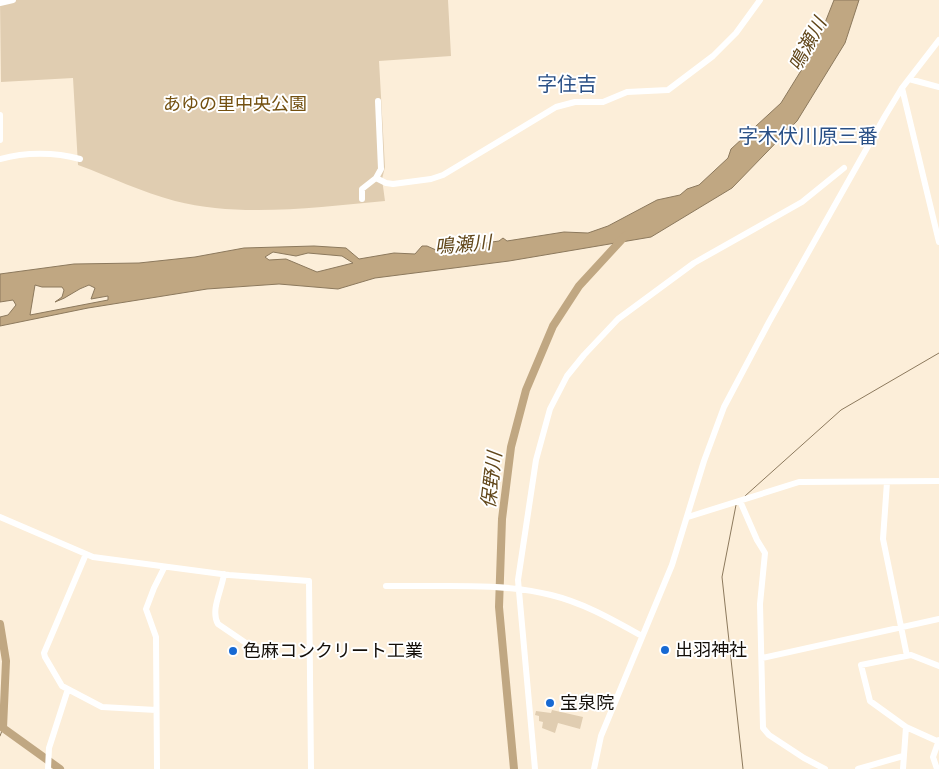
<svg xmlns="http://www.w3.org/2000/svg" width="939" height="769" font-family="'Sofia Sans Condensed','Noto Sans JP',sans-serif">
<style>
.green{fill:#e0cdb1}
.water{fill:#c0a782;stroke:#8c795d;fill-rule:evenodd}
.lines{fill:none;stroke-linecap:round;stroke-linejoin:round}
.stream{stroke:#8c795d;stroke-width:1}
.river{stroke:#c0a782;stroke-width:8}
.minor{stroke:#fff;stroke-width:6}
.poi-dot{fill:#1769d3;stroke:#fff;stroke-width:2}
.labels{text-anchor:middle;stroke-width:4;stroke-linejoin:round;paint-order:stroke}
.park-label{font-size:18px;fill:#735010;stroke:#fff}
.poi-label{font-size:18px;fill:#130e08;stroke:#fff;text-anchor:start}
.water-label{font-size:19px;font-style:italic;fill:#614619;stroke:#fff}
.quarter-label{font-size:20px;fill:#2a5086;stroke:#fff}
</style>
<rect width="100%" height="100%" fill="#fceed9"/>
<path class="green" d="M0 0H448L451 56 379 61 385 167 382 179 385 201C316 207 243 218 175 201 141 192 111 177 78 165L73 78 1 82Z
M552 710 583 717 580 729 558 723 555 733 542 728 543 722 539 721V716L535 715 536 711 551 713Z"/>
<path class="water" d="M834 0H859L845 43 797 121 732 188 651 237 509 261 375 278 338 289 279 284 207 289 88 308 0 326V317L8 315 16 305 13 300 0 302V274L74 264 139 263 195 257 244 248 314 246 346 248 359 259 394 253 415 254 422 246H427L436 250 499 241 503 238 507 241 564 232 588 233 608 226 657 200 680 195 687 189 699 185 728 158 731 149 781 103 815 48ZM273 252 296 256 308 253 342 256 353 263 317 272 286 259 269 260 265 257ZM35 285 42 287H62L64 290 62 297 55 302C68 298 76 289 89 285L95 288 91 299 108 296V300L30 315Z"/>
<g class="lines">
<path class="stream" d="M745 496 841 410 939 353
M736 505 722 577 743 769
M0 736 3 728"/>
<path class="river" d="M0 624 6 661 3 728 60 769
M514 769 499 607 502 519 511 447 526 390 553 326 579 286 625 236"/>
<path class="minor" d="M0 3 13 0
M909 79 939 87
M902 88 939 242
M0 115V140
M0 159C25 152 55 152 80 159
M376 178 386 183 393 184 431 179 443 175 556 107 575 102H603L627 92 668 90 713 56 736 33 760 0
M362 199V189L376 178 381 169 378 101
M887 482 883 539 907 656
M740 501 757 540 765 553 760 604 763 728 769 735 804 758 825 769
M0 517 93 557 229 575 309 581 311 769
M688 517 799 482 939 481
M86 554 44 653 45 657 62 686 102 707 156 710
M224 574C222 590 210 610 218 624L259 652
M386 586C438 587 501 582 551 595 584 603 613 620 642 636
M762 658 939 619
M937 741 906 727 870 701 861 665 911 655 939 666
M48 769 49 748 68 689
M157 769 156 637 146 609 154 588 164 568
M535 769 518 580 536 460 550 409 567 376 584 355 618 319 694 263 802 202 844 168
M594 769 601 736 672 565 704 461 724 407 769 322 885 116 902 88 939 40
M858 769 903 756
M903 769 906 727
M937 769 933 757 939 740"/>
</g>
<g class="poi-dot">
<circle cx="665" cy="650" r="5"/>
<circle cx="233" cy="651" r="5"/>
<circle cx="550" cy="703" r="5"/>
</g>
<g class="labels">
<g class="park-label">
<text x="235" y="110">あゆの里中央公園</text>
</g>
<g class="poi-label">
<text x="675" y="656">出羽神社</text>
<text x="243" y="657">色麻コンクリート工業</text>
<text x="560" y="709">宝泉院</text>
</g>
<g class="water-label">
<text transform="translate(807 44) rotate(-62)" y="7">鳴瀬川</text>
<text transform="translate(463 244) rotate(-5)" y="7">鳴瀬川</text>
<text transform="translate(491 480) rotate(-83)" y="7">保野川</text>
</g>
<g class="quarter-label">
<text x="567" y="91">字住吉</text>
<text x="808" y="143">字木伏川原三番</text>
</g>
</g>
</svg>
